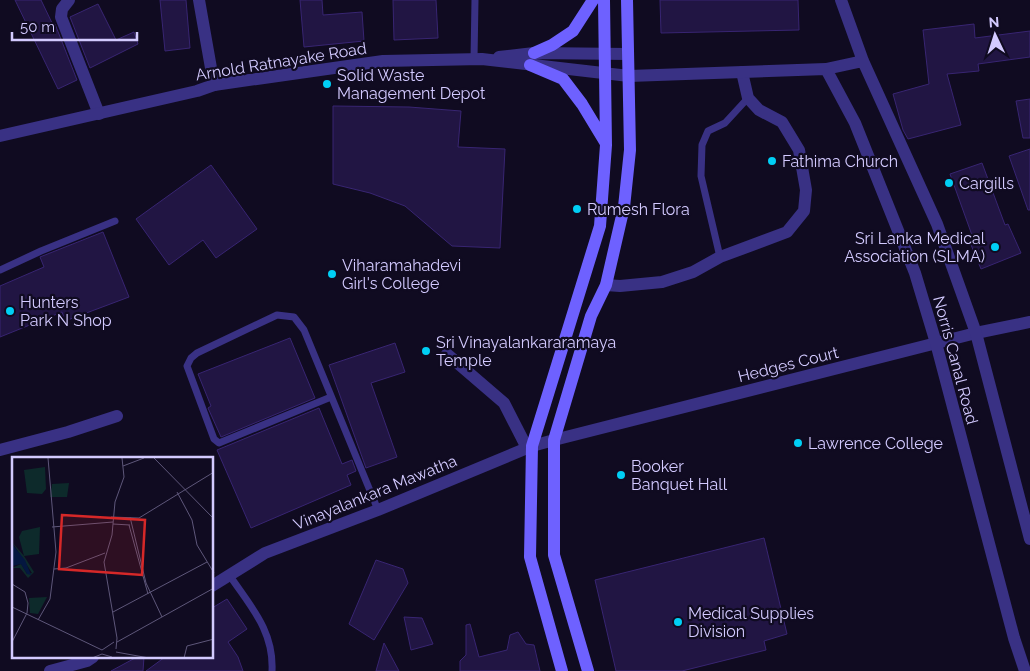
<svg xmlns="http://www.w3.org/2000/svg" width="1030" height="671" font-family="Raleway,sans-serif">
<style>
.building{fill:#211543;stroke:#382572}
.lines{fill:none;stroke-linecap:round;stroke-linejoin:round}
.service{stroke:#393184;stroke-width:7}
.minor{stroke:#393184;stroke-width:12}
.tertiary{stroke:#393184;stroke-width:12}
.secondary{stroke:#6e61ff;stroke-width:12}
.poi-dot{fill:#00cff5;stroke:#100b21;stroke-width:2}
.labels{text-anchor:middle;stroke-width:4.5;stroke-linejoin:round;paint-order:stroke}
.street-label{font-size:16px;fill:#d3caff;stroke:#100b21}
.poi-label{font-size:16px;fill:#d3caff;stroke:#100b21;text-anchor:start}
.inset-road{fill:none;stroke:#5e577a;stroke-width:1}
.view{fill:#d62828;fill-opacity:0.15;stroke:#d62828;stroke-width:2.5}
.inset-edge{fill:none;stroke:#d3caff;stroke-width:2.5}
</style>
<rect width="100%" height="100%" fill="#100b21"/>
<path class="building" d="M15 0H41L53 25 55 24 77 80 58 89Z
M160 0H186L190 48 165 51Z
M300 0H322L323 15 362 12 364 41 304 47Z
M393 0H436L438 38 394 40Z
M660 0H798L799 30 661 33Z
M98 4 116 40 134 32 138 44 90 68 70 17Z
M974 24 975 38 1030 31V57L978 64 979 71 947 74 961 125 908 139 903 130 893 94 929 84 923 30Z
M1030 99V138H1023L1016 101Z
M333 106 409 107 461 111 458 147 505 149 500 248 452 246 405 206 370 193 333 184Z
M1030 149V210H1028L1009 156Z
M982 163 1005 225 1008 224 1021 253 981 269 969 240 973 238 950 174Z
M211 165 257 229 216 258 203 240 169 265 136 219Z
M103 232 129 297 65 321 62 312 0 337V286L44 267 40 257Z
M290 338 315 398 221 437 208 408 211 406 198 374Z
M395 343 405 372 371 383 397 457 366 468 329 365Z
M319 408 342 464 352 460 356 471 347 475 351 485 251 528 217 450Z
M764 538 787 634 764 641 766 650 682 671H616L595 580Z
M376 560 403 569 408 583 374 640 349 624Z
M227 599 247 629 228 642 238 657 243 671H146L165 657H212V608Z
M404 617 422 618 433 644 411 650Z
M470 624 479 657 507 650 510 635 518 632 526 644 534 645 540 671H460V661L466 655V625Z
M384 643 399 671H376Z
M137 657H144L143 671H111Z"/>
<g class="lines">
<path class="service" d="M474 59 475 0
M720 257 701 176 702 145 708 131 725 123 748 98
M0 270 41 251 115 221
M331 397 219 443 214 439 187 366 191 358 197 353 277 315 294 317 304 330 378 510
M230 576C251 607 274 631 272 671"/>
<path class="minor" d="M69 0 62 9 61 17 99 114
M199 0 214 85
M606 285 620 286 662 282 693 272 720 257 787 232 804 211 806 190 799 150 782 122 759 110 748 98 742 72
M447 354 504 403 527 448
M554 440 976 333 1030 322
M0 450 68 432 117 416"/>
<path class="tertiary" d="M841 0 863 61 937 224 976 333 1030 539
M499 57 534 53 628 54
M826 69 855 123 915 273 936 343 1014 638 1025 671
M0 136 197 91 214 85 383 61 482 59 629 76 826 69 863 61
M212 586 265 553 378 510 532 446 554 440
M50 671 87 661 93 657"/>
<path class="secondary" d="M534 53 552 45 573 31 593 0
M530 65 563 79 582 104 605 142
M562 671 530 557 532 446 600 226 606 145 604 0
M588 671 554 555V440L591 316 606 285 624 207 630 150 627 0"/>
</g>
<g class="poi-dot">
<circle cx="327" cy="84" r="5"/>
<circle cx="772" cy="161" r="5"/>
<circle cx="949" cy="183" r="5"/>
<circle cx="577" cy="209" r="5"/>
<circle cx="995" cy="247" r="5"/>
<circle cx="332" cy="274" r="5"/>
<circle cx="10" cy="311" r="5"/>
<circle cx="426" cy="351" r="5"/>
<circle cx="798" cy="443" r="5"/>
<circle cx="621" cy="475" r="5"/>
<circle cx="678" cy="622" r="5"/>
</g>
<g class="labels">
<g class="street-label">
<text transform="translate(281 61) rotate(-9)" y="6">Arnold Ratnayake Road</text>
<text transform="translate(956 360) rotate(75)" y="6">Norris Canal Road</text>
<text transform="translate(788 364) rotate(-14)" y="6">Hedges Court</text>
<text transform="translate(375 492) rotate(-22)" y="6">Vinayalankara Mawatha</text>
</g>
<g class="poi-label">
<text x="337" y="81">Solid Waste<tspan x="337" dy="18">Management Depot</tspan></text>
<text x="782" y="167">Fathima Church</text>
<text x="959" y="189">Cargills</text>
<text x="587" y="215">Rumesh Flora</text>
<text x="985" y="244" text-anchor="end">Sri Lanka Medical<tspan x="985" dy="18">Association (SLMA)</tspan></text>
<text x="342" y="271">Viharamahadevi<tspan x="342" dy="18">Girl's College</tspan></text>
<text x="20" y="308">Hunters<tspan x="20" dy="18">Park N Shop</tspan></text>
<text x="436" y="348">Sri Vinayalankararamaya<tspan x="436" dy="18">Temple</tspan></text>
<text x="808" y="449">Lawrence College</text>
<text x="631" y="472">Booker<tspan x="631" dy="18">Banquet Hall</tspan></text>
<text x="688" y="619">Medical Supplies<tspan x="688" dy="18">Division</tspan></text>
</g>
</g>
<g transform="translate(12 457)">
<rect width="201" height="201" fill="#100b21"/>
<path d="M33 10 34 32 30 37 15 36 12 13ZM57 26 55 40H38L40 27ZM28 70 27 97 12 99 22 115 16 121 8 111H0L9 107 15 117 20 116 0 85 12 99 7 80 10 74ZM35 140 26 157 18 156 17 141Z" fill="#0d2a2b"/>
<path d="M0 87 13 103 19 118 15 117 9 107 0 109Z" fill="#041740"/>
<path class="inset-road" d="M142 1 202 62M111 9 132 1M165 35 180 63 185 88 202 116M99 60 127 61 202 15M118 60 134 126 150 160M101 67 118 68M117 68 136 137M40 70 101 65M42 112 54 111 93 96M0 127 13 135 16 146 15 156 0 185M0 150 90 193 102 185M101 155 195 105M26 163 38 142 44 95 36 1M105 185 202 131M104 192 105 181 92 105 100 78 103 45 112 20 110 1M104 195 137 201M80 201 90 197 100 200M172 201 175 189 202 182"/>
<path class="view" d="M50 58 133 63 130 118 47 112Z"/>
<rect width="201" height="201" class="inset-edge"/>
</g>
<g transform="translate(995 35) rotate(356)" stroke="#100b21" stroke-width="4" paint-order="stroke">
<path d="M0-4L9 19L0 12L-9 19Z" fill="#d3caff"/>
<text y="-8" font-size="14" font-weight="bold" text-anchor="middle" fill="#d3caff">N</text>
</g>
<path d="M12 32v8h125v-8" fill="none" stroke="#d3caff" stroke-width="2.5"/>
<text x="20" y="32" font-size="15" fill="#d3caff" stroke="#100b21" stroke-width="4" paint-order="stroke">50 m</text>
</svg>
